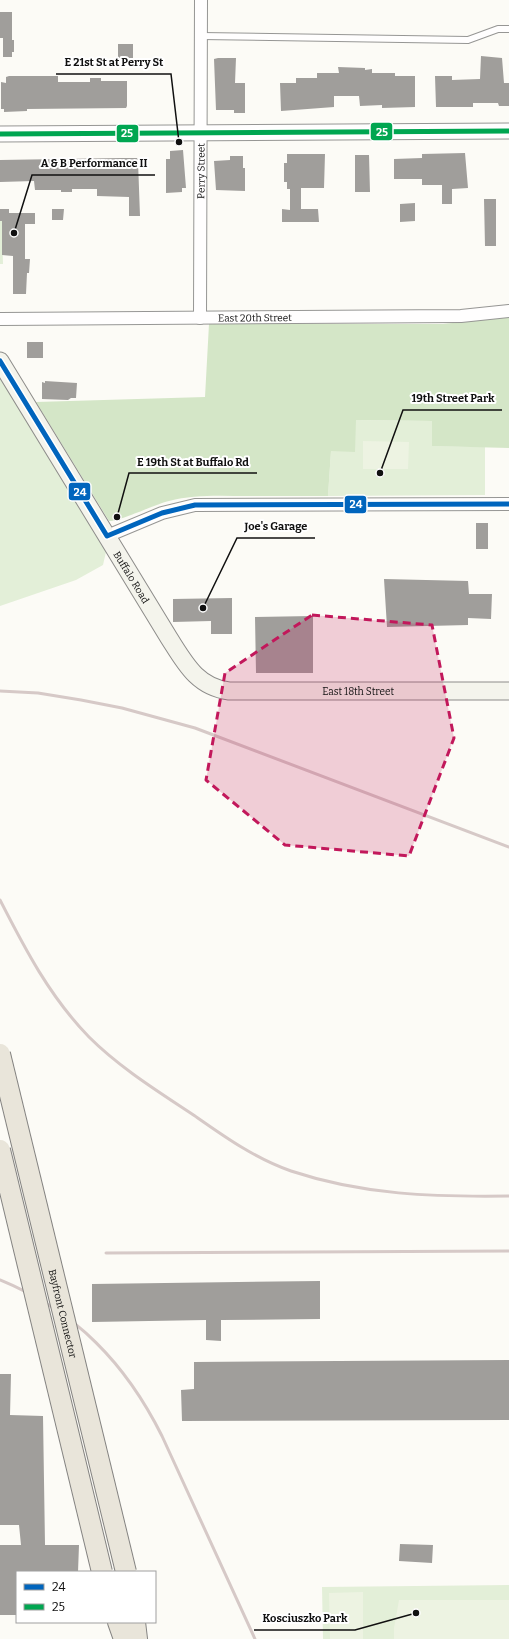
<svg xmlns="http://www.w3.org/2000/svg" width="509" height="1639" font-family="Bitter,serif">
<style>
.green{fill:#e3efd8}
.forest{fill:#d4e6c7}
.pitch{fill:#edf3e2}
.building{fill:#a09e9b}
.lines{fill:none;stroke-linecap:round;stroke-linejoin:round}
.service-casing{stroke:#969694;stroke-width:8}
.minor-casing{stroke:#969694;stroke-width:14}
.tertiary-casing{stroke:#969694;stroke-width:17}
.secondary-casing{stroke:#8d8c8a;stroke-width:19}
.trunk-casing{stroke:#848381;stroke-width:22}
.service{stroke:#fffefe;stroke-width:6}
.minor{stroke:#fffefe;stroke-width:12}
.tertiary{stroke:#fffefe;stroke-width:15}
.secondary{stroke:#f4f4ec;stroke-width:17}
.trunk{stroke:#e9e5da;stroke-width:20}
.rail{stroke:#d6c9c7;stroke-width:3}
.trunk-bridge-casing{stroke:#848381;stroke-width:22;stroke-linecap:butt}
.trunk-bridge{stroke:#e9e5da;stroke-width:20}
.bus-1-casing{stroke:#fff;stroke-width:8}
.bus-2-casing{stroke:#fff;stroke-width:8}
.bus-1{stroke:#0065bd;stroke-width:5}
.bus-2{stroke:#00a651;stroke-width:5}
.marked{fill:#c2185b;fill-opacity:0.2;stroke:#c2185b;stroke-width:3;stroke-dasharray:8 5;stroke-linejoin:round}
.labels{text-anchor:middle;stroke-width:4;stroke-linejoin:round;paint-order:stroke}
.street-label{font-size:10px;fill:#101010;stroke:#fff}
.leader{fill:none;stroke:#101010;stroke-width:1.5}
.callout-dot{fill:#101010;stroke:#fff;stroke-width:1.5}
.callout-label{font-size:11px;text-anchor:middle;font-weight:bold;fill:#101010;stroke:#fff;stroke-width:4;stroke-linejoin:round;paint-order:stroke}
.line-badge{stroke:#fff;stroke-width:1.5}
.badge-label{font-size:11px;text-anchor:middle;font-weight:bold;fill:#fff}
</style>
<rect width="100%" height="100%" fill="#fcfbf6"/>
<path class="green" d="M0 221H2L3 264H0Z
M0 377 106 552 103 565 76 580 0 606Z
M356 420 433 421 432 446 485 447V495L328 496 331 451Z
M509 1585V1639H323L322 1587Z"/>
<path class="forest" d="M509 317V448L432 446V421L356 420 355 452 331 451 328 496C302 496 275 496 249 496 222 496 195 494 169 501 156 504 118 522 109 521L36 402 205 397 209 324H443Z"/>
<path class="pitch" d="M363 441 409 442 408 469H363Z
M363 1592V1639H330L329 1593Z
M399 1600H509V1639H394V1628Z"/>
<path class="building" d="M0 12H12V40H14V52H12V57H3V38H0Z
M118 44H133V58H118Z
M481 56 502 58 504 83H509V106H499L498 103H473V107H436L435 76H452V80L480 79Z
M218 58H236L235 83H245V113H234V110H216L214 59Z
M338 67 365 68V70L372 69V73H395V76H415V107L382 108V105L360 106 359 96H334V107L281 111 280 83H296V78H317V73H339Z
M9 76H58V82H90V78H101V81H127V106L126 108 27 109V111L4 112V109H1V82L6 83V77Z
M183 150 186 188H182V192L166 193V159H170V151Z
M465 153 468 188 452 189V204H442V185H422V179H394V159L422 158V154Z
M287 154H325L324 188H301V209H318L319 222H282V209L290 210V189H287V182H284V163H287Z
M355 155H369L370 192H355Z
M230 156H243V168H245V191L216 190 214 161 230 160Z
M121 158H137L138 161 140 216H129V197L97 196V189H72V192H61V190H35L34 181 0 182V160Z
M484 199H496V246H485Z
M415 203V221L400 222V204Z
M0 209H9V213H35V224H25V259H30L29 273H27L26 294H13V256L2 255V221H0Z
M52 209H64L63 220H52Z
M27 342H43V358H27Z
M45 381 77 383 76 398H71L68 400 42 399V382L45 383Z
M476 523H488V549H476Z
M384 579 468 581 469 594H492L491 619 468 618V625L387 627Z
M232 598V634H211V621L173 622V599Z
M313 616V673H256L255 617Z
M320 1281V1319L221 1320V1341L206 1340V1320L92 1322V1284Z
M509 1360V1420L182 1421 181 1390 194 1389V1362Z
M0 1374H11L10 1415 43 1416 45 1545H79L78 1572H17V1615H0V1545H21L19 1525H0Z
M400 1544 433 1545 432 1563 399 1561Z"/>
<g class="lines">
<g class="service-casing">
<path id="service" d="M201 36 468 40 498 29H509"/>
</g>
<g class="minor-casing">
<g id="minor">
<path id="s1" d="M200 318 201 0"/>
<path id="s2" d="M0 319 461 316 509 311"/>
<path d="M107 536 162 513 195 505 509 504"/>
</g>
</g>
<g class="tertiary-casing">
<path id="tertiary" d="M0 134 509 131"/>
</g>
<g class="secondary-casing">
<g id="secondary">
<path id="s3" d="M0 361 169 638C185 663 197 687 229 691H509"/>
</g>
</g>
<g class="trunk-casing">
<path id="trunk" d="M118 1622 124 1639
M135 1622 137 1639"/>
</g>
<use href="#service" class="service"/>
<use href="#minor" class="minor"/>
<use href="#tertiary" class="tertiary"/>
<use href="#secondary" class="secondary"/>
<use href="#trunk" class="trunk"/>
<path class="rail" d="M0 691 38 693 81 700 122 708 195 728 509 847
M0 900C25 949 50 997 89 1037 120 1068 159 1092 195 1116 225 1137 256 1159 291 1171 363 1195 433 1197 509 1196
M106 1253 509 1251
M0 1280C76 1311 126 1364 162 1436L255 1639"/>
<g class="trunk-bridge-casing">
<g id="trunk-bridge">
<path id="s4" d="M0 1054 126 1572"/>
<path d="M0 1150 102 1572"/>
</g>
</g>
<use href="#trunk-bridge" class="trunk-bridge"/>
<g class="bus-1-casing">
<path id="bus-1" d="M0 361 107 536 162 513 195 505 509 504"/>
</g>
<g class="bus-2-casing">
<path id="bus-2" d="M0 134 509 131"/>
</g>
<use href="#bus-1" class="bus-1"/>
<use href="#bus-2" class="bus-2"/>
</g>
<path class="marked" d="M312 615 432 625 454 738 409 856 285 845 206 780 225 673Z"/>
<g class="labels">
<g class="street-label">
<text dy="4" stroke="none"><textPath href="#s1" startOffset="147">Perry Street</textPath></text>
<text dy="4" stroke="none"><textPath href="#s2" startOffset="255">East 20th Street</textPath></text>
<text dy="4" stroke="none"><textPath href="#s3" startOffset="253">Buffalo Road</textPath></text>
<text dy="4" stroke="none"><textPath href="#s3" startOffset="537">East 18th Street</textPath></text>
<text dy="4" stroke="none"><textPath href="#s4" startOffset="267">Bayfront Connector</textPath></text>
</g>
</g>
<path class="leader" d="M179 142L171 74H56M14 233L32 175H155M380 473L403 410H502M117 517L129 473H257M203 608L237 538H315M416 1613L355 1630H254"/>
<g class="callout-dot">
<circle cx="179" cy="142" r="4"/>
<circle cx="14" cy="233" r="4"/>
<circle cx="380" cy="473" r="4"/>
<circle cx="117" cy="517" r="4"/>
<circle cx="203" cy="608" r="4"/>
<circle cx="416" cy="1613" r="4"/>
</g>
<g class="callout-label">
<text x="114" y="66">E 21st St at Perry St</text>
<text x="94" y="167">A &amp; B Performance II</text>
<text x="453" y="402">19th Street Park</text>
<text x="193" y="466">E 19th St at Buffalo Rd</text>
<text x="276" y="530">Joe's Garage</text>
<text x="305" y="1622">Kosciuszko Park</text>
</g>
<g class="line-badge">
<rect x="370" y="122" width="23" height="19" rx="4" fill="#00a651"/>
<rect x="116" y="124" width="23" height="19" rx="4" fill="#00a651"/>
<rect x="68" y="482" width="23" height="19" rx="4" fill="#0065bd"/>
<rect x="344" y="495" width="23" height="19" rx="4" fill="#0065bd"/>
</g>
<g class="badge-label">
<text x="382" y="136">25</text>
<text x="127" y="137">25</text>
<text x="80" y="496">24</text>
<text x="356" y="508">24</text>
</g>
<rect x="16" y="1571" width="140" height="52" fill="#ffffff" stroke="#9f9f9f"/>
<rect x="24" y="1584" width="20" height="6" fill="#0065bd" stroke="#9f9f9f"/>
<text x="52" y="1591" font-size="12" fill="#101010">24</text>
<rect x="24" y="1604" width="20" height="6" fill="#00a651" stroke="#9f9f9f"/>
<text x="52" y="1611" font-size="12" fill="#101010">25</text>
</svg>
